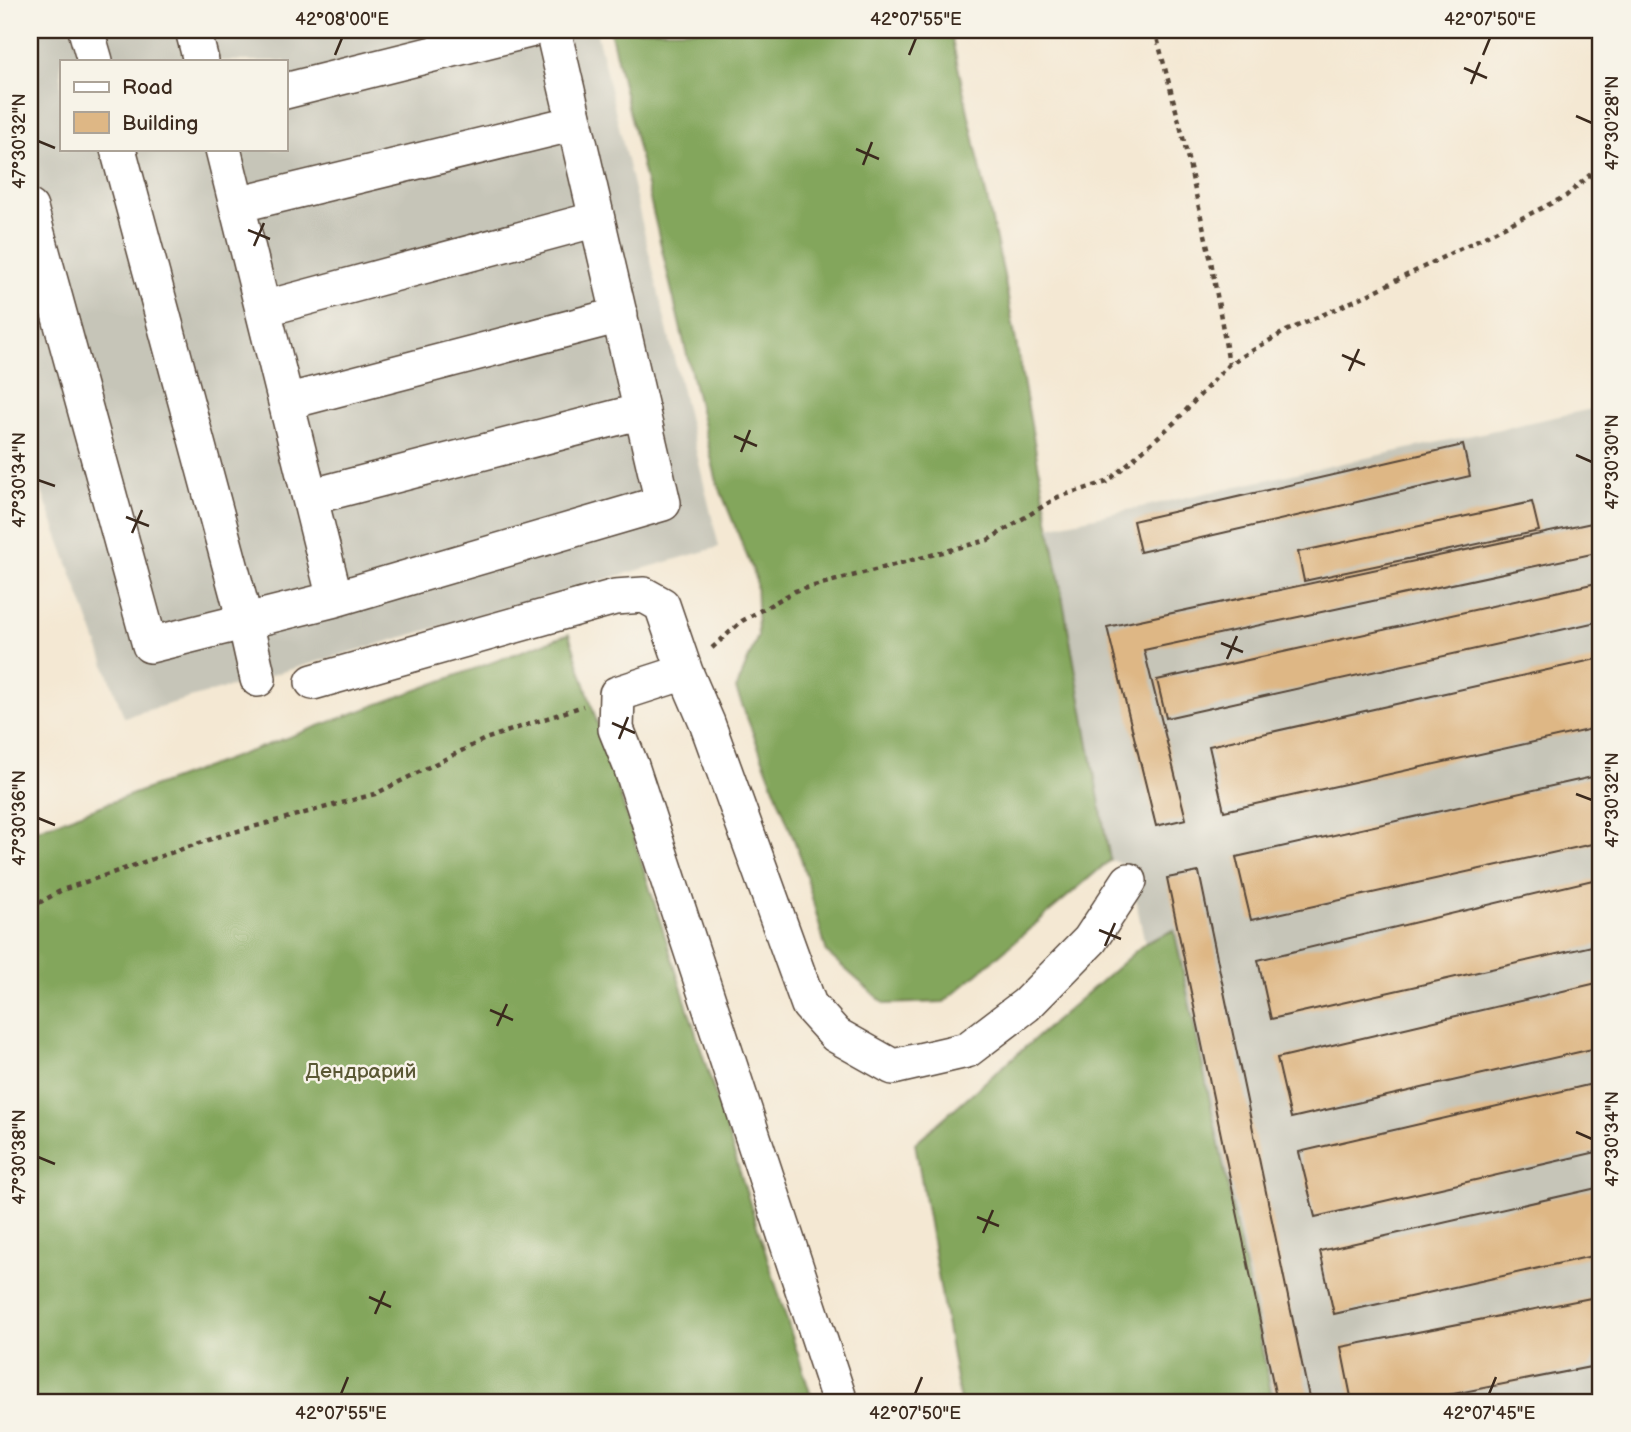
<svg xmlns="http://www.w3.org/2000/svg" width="1631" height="1432" font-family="'Balsamiq Sans',sans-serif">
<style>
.industrial{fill:#c6c5b8;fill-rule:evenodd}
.forest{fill:#83a65b;stroke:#5f683c;stroke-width:2}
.building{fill:#deb785}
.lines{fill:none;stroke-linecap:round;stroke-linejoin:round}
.minor-casing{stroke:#574639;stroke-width:38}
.path{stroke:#574639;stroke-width:4.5;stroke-dasharray:5 5;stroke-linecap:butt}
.minor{stroke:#fff;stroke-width:35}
.ticks{fill:none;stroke:#3b2a1e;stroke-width:2.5}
.labels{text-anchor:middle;stroke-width:5;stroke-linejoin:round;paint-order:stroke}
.park-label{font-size:21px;fill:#5a5734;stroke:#f7f3e8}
.neatline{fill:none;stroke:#3b2a1e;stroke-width:2.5}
.ticks-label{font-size:18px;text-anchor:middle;fill:#3b2a1e}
</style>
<rect width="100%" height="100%" fill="#f7f3e8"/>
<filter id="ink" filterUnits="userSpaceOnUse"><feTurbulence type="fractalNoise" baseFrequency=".0143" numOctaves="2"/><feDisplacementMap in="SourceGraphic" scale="14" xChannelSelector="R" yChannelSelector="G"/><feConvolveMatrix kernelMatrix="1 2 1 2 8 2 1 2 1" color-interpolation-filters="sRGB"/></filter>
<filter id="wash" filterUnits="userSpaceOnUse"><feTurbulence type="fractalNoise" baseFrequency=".00686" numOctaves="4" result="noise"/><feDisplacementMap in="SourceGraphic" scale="28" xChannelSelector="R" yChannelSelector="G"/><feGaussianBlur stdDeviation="1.57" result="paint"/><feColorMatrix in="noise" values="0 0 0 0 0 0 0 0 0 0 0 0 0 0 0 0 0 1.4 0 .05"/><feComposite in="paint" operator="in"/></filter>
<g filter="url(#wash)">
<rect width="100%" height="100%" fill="#f4e8d3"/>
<path class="industrial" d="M30 30H596L719 547 124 717 30 459ZM61 61H285V149H61Z
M1601 407V1402H1273L1174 931 1145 943 1128 865 1110 860 1049 527Z"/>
<path class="forest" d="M610 30H950L1004 276 1110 860 944 1002 885 1004 827 953 801 858 736 689 758 636 756 578 717 482Z
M569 634 813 1402H30V832Z
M1174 930 1273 1402H960L915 1143 1145 943Z"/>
<g id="blocks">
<path class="building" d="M1463 445 1470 476 1140 552 1133 521Z
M1532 502 1539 531 1304 581 1298 552Z
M1601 521V552L1144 650 1186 819 1156 826 1107 627Z
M1601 582V621L1166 718 1157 680Z
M1601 658V727L1224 811 1209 746Z
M1601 775V842L1251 920 1236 857Z
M1199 872 1310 1402H1277L1167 878Z
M1601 878V944L1271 1019 1258 960Z
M1601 982V1047L1291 1118 1277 1058Z
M1601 1082V1151L1315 1217 1299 1152Z
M1601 1187V1254L1334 1314 1320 1251Z
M1601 1296V1341L1590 1367 1413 1402H1352L1341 1347Z"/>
</g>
</g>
<g filter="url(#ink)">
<use href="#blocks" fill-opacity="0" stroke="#574639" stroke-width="2"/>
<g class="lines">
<g class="minor-casing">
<path id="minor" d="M86 30 95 61
M193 30 201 61
M285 91 529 30
M118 149 245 621 258 679
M223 149 335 599
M237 205 575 123
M30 208 150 645 335 599 663 503 553 30
M263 309 597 219
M286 402 620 315
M310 497 642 411
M313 682 615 597 644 595 662 605 685 672
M840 1402 631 766 616 729 617 694 685 672 707 723 809 1005 836 1035 893 1067 967 1050 1026 1005 1090 940 1129 881"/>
</g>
<path class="path" d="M1155 30 1182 133 1211 261 1229 364
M712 648 742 621 795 591 988 540 1058 497 1107 482 1175 422 1229 364 1286 331 1367 295 1566 196 1601 165
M30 908 62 890 223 835 375 794 485 739 583 706"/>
<use href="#minor" class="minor"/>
</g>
</g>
<path class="ticks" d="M335 55 342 38M909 55 916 38M1483 55 1490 38M1464 68 1487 78M1471 84 1480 62M1576 116 1592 123M38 141 55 148M856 149 879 159M863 165 872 142M248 230 270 239M254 246 264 223M1342 355 1365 365M1349 371 1359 349M734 436 757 446M741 452 750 430M1576 455 1592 462M38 480 55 486M126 517 149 526M132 533 142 510M1221 643 1243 652M1227 659 1237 636M612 723 635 733M619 739 628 717M1576 794 1592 800M38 818 55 825M1099 930 1121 939M1105 946 1115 923M490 1010 513 1020M497 1026 507 1004M1576 1132 1592 1139M38 1157 55 1164M977 1217 999 1226M983 1233 993 1210M369 1297 391 1307M375 1314 385 1291M341 1394 348 1377M915 1394 922 1377M1489 1394 1496 1377"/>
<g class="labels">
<g class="park-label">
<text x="361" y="1078">Дендрарий</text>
</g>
</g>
<rect width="1631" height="1432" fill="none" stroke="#f7f3e8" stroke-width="77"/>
<rect x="60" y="60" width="228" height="91" fill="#f7f3e8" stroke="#aca397" stroke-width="2"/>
<rect x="74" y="82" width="35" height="10" fill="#ffffff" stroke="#aca397" stroke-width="2"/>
<text x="122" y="94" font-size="21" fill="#3b2a1e">Road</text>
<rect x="74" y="112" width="35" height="21" fill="#deb785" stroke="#aca397" stroke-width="2"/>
<text x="122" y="130" font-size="21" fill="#3b2a1e">Building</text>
<rect x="38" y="38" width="1554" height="1356" class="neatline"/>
<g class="ticks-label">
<text x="342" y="25">42°08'00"E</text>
<text x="916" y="25">42°07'55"E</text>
<text x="1490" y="25">42°07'50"E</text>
<text transform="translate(1612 123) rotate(-90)" y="6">47°30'28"N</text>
<text transform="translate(19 141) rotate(-90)" y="6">47°30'32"N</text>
<text transform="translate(1612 462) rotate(-90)" y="6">47°30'30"N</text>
<text transform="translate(19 480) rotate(-90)" y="6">47°30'34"N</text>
<text transform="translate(1612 800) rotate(-90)" y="6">47°30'32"N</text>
<text transform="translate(19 818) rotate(-90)" y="6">47°30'36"N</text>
<text transform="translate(1612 1139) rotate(-90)" y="6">47°30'34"N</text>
<text transform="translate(19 1157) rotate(-90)" y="6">47°30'38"N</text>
<text x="341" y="1419">42°07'55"E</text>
<text x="915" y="1419">42°07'50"E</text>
<text x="1489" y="1419">42°07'45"E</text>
</g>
</svg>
